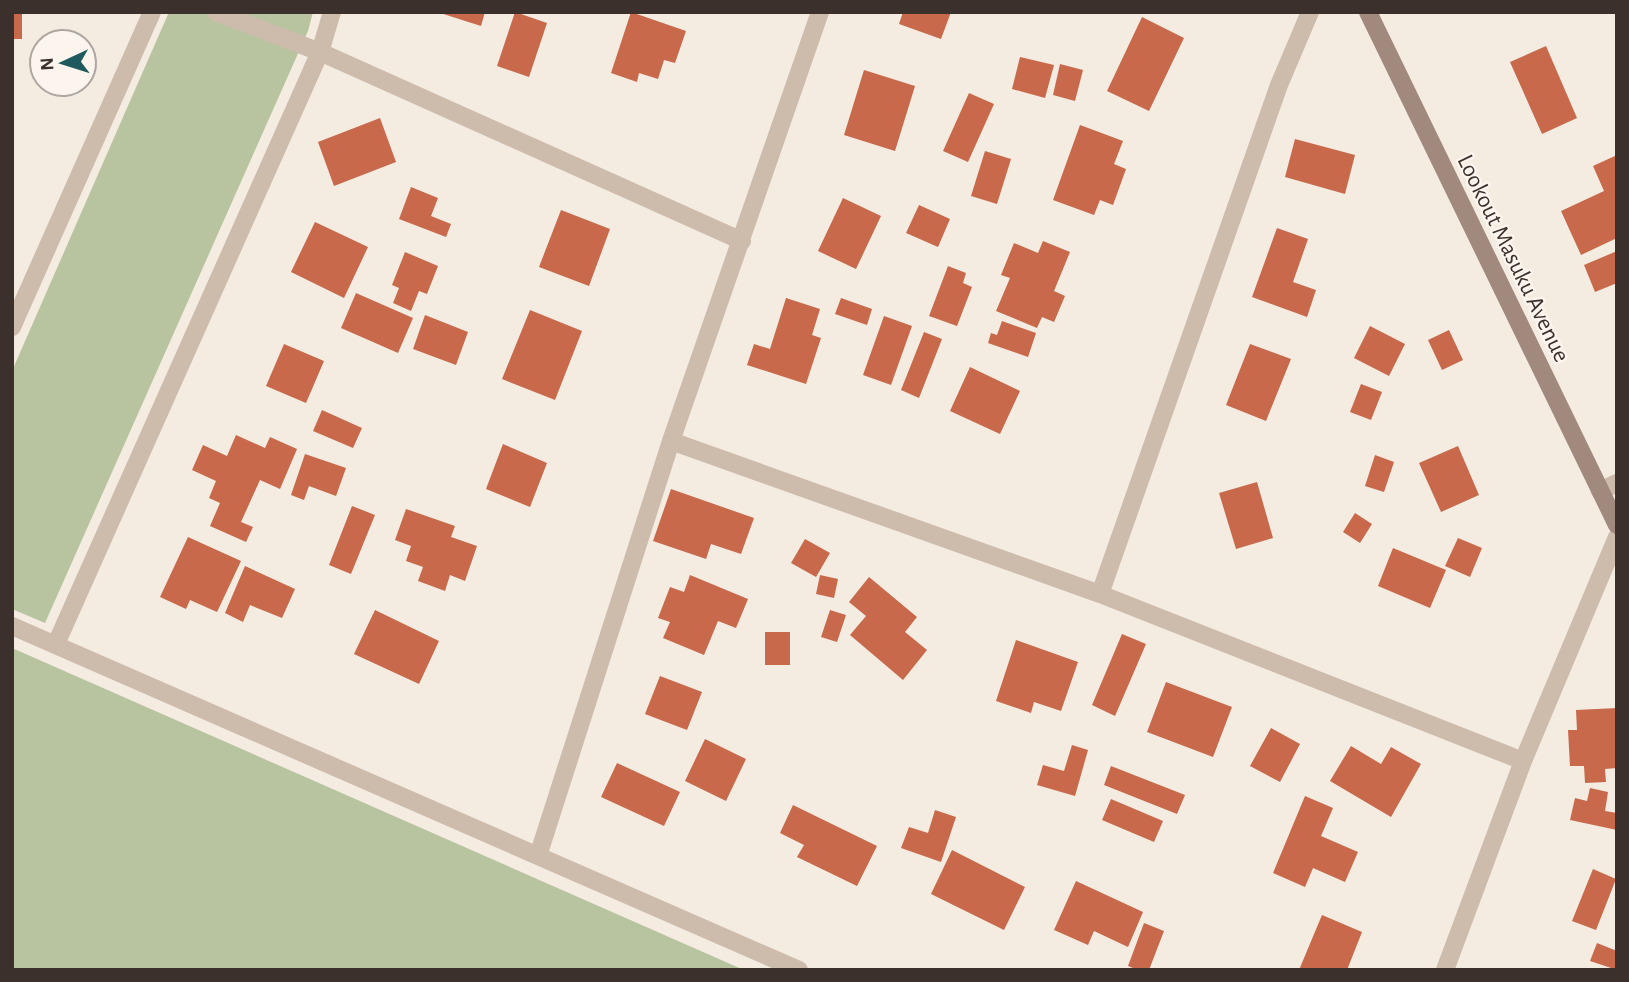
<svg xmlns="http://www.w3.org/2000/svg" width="1629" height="982" font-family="'Alegreya Sans',sans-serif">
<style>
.grass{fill:#b8c4a0}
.building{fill:#c8694b}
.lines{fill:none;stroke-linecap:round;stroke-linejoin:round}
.street{stroke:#cdbbac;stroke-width:18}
.secondary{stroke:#a18a7d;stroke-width:18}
.labels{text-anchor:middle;stroke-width:5;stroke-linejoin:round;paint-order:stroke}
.street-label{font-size:24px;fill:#3b302b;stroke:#fbf5ee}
</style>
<rect width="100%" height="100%" fill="#f4ebe1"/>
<path class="grass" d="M169 12H313L308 31 45 623 12 609V371Z
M12 648 744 970H12Z"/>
<path class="building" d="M12 12H22V39H12Z
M437 12H485L481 26Z
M515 12 547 23 529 77 497 66Z
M631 12 686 31 675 63 664 60 658 79 639 73 637 82 611 73Z
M903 12H951L941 39 899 24Z
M1142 17 1184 38 1149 111 1107 91Z
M1546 46 1577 118 1542 134 1510 62Z
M1020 57 1054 65 1045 98 1012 89Z
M1060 64 1083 70 1075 101 1053 95Z
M864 70 915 86 895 151 844 135Z
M969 93 994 104 968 162 943 151Z
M380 118 396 162 334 186 318 142Z
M1080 125 1123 141 1114 164 1126 169 1113 205 1100 200 1094 215 1053 200Z
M1295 139 1355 155 1345 194 1285 177Z
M985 151 1011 159 997 204 971 196Z
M1617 155V238L1581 255 1561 211 1604 191 1593 166Z
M411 187 438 198 431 216 451 224 446 237 399 219Z
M843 198 881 216 856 269 818 251Z
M919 205 950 219 938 247 906 233Z
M561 210 610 229 589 286 539 267Z
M315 222 368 247 344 298 291 272Z
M1277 228 1308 239 1293 282 1316 290 1307 317 1252 297Z
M1043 241 1070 252 1054 291 1065 296 1054 322 1042 317 1037 328 996 311 1010 278 1001 275 1014 243 1038 253Z
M1617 251V283L1595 292 1584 265Z
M405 252 438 266 427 294 419 291 411 311 393 303 399 288 392 285Z
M948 266 966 273 963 283 972 287 957 326 929 316Z
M356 293 413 318 398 353 341 328Z
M786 298 820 309 812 335 821 338 806 384 747 365 754 344 770 349Z
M841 298 872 309 867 325 835 314Z
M530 310 582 331 555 400 502 379Z
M425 315 468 332 456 365 413 349Z
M884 316 912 326 891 385 863 375Z
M1002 321 1036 333 1028 357 988 343 991 333 997 335Z
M1370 326 1405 344 1389 376 1354 358Z
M1449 330 1463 360 1442 370 1428 340Z
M924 332 942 339 919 398 901 390Z
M284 344 324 361 306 403 266 386Z
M1250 344 1291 359 1266 421 1226 405Z
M970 367 1020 391 1000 434 950 411Z
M1361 384 1382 392 1371 420 1350 412Z
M322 410 362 428 353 448 313 431Z
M236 435 265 448 270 437 297 449 280 489 260 480 241 522 253 527 246 542 210 526 220 503 209 498 216 481 192 470 203 445 227 456Z
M503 444 547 463 530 507 486 489Z
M1458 446 1479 495 1441 512 1419 463Z
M305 454 346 468 336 496 309 486 304 500 291 495Z
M1375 455 1394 462 1384 492 1365 486Z
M1257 482 1273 538 1236 549 1219 493Z
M671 489 754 518 741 554 711 544 706 559 653 541Z
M352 506 375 515 351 574 329 565Z
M406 509 455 526 451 537 477 546 465 581 450 575 445 591 418 581 423 567 406 561 411 546 395 540Z
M1355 513 1372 524 1360 543 1343 532Z
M188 537 241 561 217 612 190 600 186 609 160 597Z
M1458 538 1482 548 1470 577 1445 566Z
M805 539 830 553 816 577 791 563Z
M1393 548 1446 570 1430 608 1378 586Z
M245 566 295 589 282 618 250 605 243 622 225 613Z
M690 575 748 599 736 628 718 621 704 655 663 638 670 622 658 618 670 587 684 592Z
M820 575 838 579 834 598 816 594Z
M869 577 917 617 905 632 927 650 903 680 850 635 866 616 849 602Z
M375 610 439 641 419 684 354 654Z
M830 610 846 615 837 642 821 637Z
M765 632H790V665H765Z
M1122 634 1146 644 1115 716 1092 705Z
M1016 640 1078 662 1061 711 1034 702 1031 713 996 701Z
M660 676 702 692 687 730 645 714Z
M1166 682 1232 707 1213 757 1147 732Z
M1617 708V768L1605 769 1606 782 1585 783 1584 766H1570L1568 730H1577L1576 710Z
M1271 728 1300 744 1280 782 1250 766Z
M705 739 746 759 726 801 685 781Z
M1072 745 1088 750 1075 796 1037 785 1043 765 1064 771Z
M1351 746 1381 764 1391 747 1421 764 1391 817 1330 781Z
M617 763 680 792 664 826 601 797Z
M1111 766 1185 795 1177 814 1104 785Z
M1590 788 1608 792 1605 811 1617 813V830L1570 820 1575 798 1587 801Z
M1305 796 1333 808 1321 836 1358 852 1345 882 1313 868 1305 887 1273 873Z
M1111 799 1163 821 1154 842 1102 820Z
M793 805 877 846 857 886 797 857 804 845 780 833Z
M935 810 956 817 941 862 901 848 909 827 928 833Z
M952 850 1025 887 1004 930 931 894Z
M1593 869 1616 879 1596 930 1572 921Z
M1076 881 1143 912 1128 947 1094 931 1088 945 1054 930Z
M1322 915 1362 932 1347 970H1299Z
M1144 923 1164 931 1149 970H1138L1128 966Z
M1597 943 1617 951V970L1590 961Z"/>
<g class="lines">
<path class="street" d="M216 12 320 52 742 241
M12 327 152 12
M671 441 1100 594 1523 761
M1600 491 1617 483
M1100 594 1279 85 1310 12
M12 626 799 970
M56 644 320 52 332 12
M538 856 671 441 820 12
M1445 970 1523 761 1617 537"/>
<path class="secondary" d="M1368 12 1617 525"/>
</g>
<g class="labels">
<g class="street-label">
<text transform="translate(1514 258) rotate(64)" y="8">Lookout Masuku Avenue</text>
</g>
</g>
<rect width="1629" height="982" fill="none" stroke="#3b302b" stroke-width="28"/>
<g transform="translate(63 63) rotate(266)"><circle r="33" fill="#fbf5ee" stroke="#aea6a0" stroke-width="2"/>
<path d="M0-5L12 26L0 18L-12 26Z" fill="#1f5a5e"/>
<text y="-10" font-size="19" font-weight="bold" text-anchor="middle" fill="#3b302b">N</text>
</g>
</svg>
